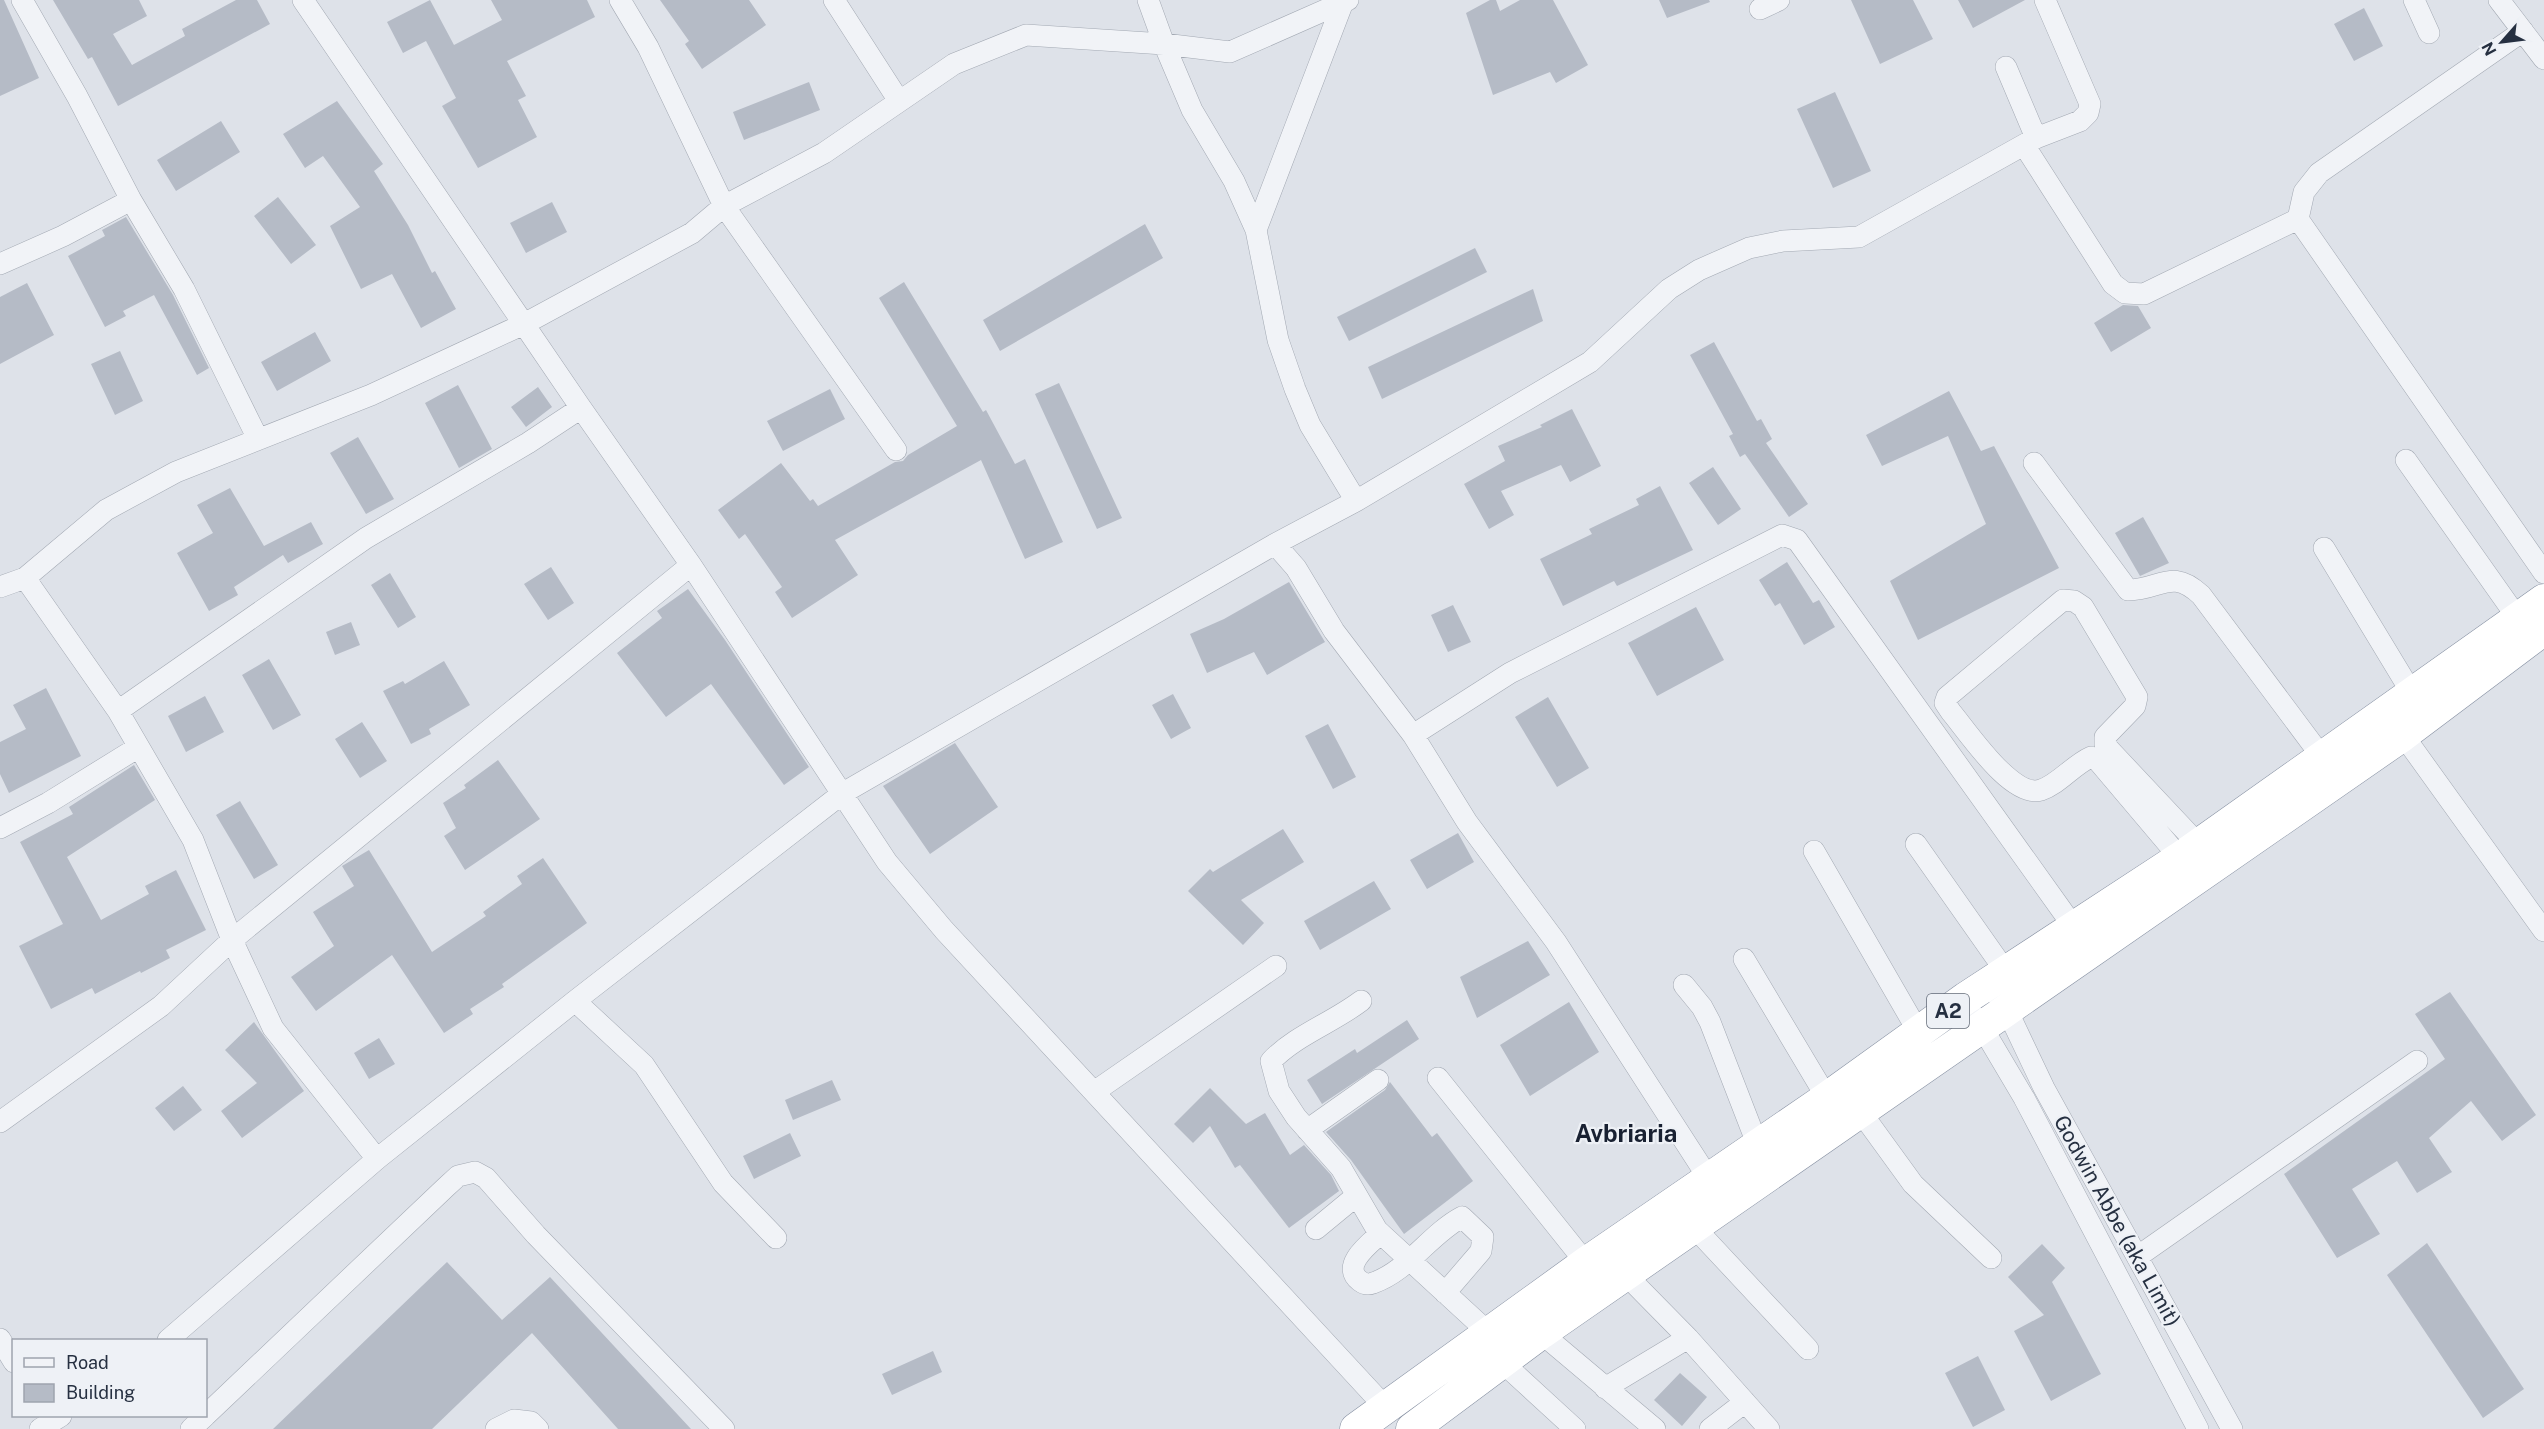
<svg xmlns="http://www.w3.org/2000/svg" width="2544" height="1429" font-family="'Public Sans',sans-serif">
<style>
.building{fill:#b5bbc6}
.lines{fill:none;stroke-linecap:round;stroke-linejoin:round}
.minor-casing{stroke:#a3a9b3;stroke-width:22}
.highway-casing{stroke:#858fa1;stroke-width:33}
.minor{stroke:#f1f3f7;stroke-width:21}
.highway{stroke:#fff;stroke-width:32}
.labels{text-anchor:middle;stroke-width:4.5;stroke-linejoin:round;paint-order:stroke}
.shield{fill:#eef1f6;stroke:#626a77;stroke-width:1.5}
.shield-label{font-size:20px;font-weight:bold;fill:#263041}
.street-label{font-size:21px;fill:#263041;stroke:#eef1f6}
.quarter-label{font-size:24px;font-weight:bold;fill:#192132;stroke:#eef1f6}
</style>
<rect width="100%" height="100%" fill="#dee2e9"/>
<path class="building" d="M0 0H4L39 78 0 96Z
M53 0H139L147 16 113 34 132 65 185 36 182 29 236 0H257L270 24 118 106 92 57 88 59Z
M430 0 454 45 502 20 491 0H587L595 17 507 61 526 96 518 100 537 137 478 168 442 106 456 98 426 41 403 53 387 22Z
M660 0H749L766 25 702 69 685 44 689 41Z
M1490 0H1496L1500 11 1520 0H1553L1588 65 1556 83 1550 72 1493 95 1466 13Z
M1659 0H1709L1710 2 1667 18Z
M1851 0H1913L1933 39 1880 64Z
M1958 0H2025L1973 28Z
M2364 8 2383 46 2354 61 2334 24Z
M809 82 820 110 744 140 733 112Z
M1835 92 1871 171 1833 188 1797 109Z
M337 101 383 164 374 171 408 225 432 273 435 271 456 309 421 328 392 274 361 289 330 226 360 207 323 156 305 168 283 134Z
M221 121 240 152 176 191 157 160Z
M278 197 316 245 291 264 254 216Z
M552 202 567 232 526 253 510 223Z
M126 217 173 295 209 368 197 375 154 295 123 311 126 316 105 327 68 256 105 236 102 230Z
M1145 224 1163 258 1000 351 983 320Z
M1475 248 1487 272 1349 341 1337 317Z
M904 282 983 412 986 410 1015 464 1025 459 1063 542 1025 559 981 460 835 540 858 575 792 618 775 592 782 587 745 534 739 539 718 510 781 463 810 501 813 499 818 506 895 462 903 461 908 455 957 426 879 298Z
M27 283 54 335 0 364V297Z
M1533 289 1543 321 1382 399 1368 367Z
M2123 305 2138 306 2151 328 2111 352 2094 323Z
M315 332 331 361 277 391 261 362Z
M1714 342 1757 421 1761 419 1772 439 1766 443 1808 504 1789 517 1745 454 1740 457 1729 436 1733 434 1690 355Z
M120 351 143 401 115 415 91 364Z
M1059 383 1122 518 1097 529 1035 394Z
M458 385 492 449 459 468 425 403Z
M538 387 552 407 526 427 511 407Z
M830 389 845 419 783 451 767 421Z
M1949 391 1981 451 1994 446 2059 568 1918 640 1890 581 1986 524 1948 436 1882 466 1866 435Z
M1572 409 1601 466 1570 482 1561 465 1501 491 1514 515 1489 529 1464 484 1505 461 1498 446 1542 427 1540 425Z
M358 437 394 499 366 514 330 453Z
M1713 467 1741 509 1718 525 1689 483Z
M1660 486 1693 550 1617 586 1614 581 1563 606 1540 559 1592 534 1589 529 1639 505 1636 499Z
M230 488 264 546 311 522 323 544 288 563 283 555 234 587 238 595 209 611 177 553 213 533 197 505Z
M2143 517 2169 563 2140 576 2115 533Z
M1787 562 1813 603 1819 600 1835 627 1804 645 1780 603 1775 606 1759 580Z
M551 567 574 603 548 620 524 584Z
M390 573 416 617 398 628 371 585Z
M1289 582 1325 642 1267 675 1254 652 1207 673 1190 634 1224 619Z
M688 589 725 640 809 767 784 785 711 684 666 717 617 653 662 618 657 611Z
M1453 605 1471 642 1448 652 1431 615Z
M1696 607 1724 660 1657 696 1628 643Z
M351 622 360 645 335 655 326 632Z
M269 659 301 715 273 730 242 675Z
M444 661 470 705 429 729 431 734 411 744 383 691 403 681 405 684Z
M46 688 81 756 9 793 0 774V742L26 729 13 705Z
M1173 694 1191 728 1171 739 1152 705Z
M205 696 224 732 186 752 168 716Z
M1548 697 1589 768 1557 787 1515 717Z
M362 722 387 761 360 778 335 739Z
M1328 724 1356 777 1333 789 1305 736Z
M955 743 998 807 930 854 883 786Z
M498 760 540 819 465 870 444 836 456 828 443 803 466 788 464 785Z
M134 765 155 800 67 857 101 920 149 894 145 886 176 870 206 930 166 950 170 958 141 973 140 971 95 994 92 988 51 1009 19 946 63 924 20 842 73 814 69 807Z
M240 801 278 865 254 879 216 815Z
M1283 829 1304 862 1241 900 1264 923 1243 945 1188 891 1210 869 1213 872Z
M1458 833 1474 862 1427 889 1410 860Z
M369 850 432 952 486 916 483 912 522 884 517 876 543 858 587 923 502 984 504 987 470 1009 473 1014 444 1033 392 955 316 1011 291 977 334 946 313 912 354 886 342 866Z
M1374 881 1391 909 1320 950 1304 921Z
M1528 941 1550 975 1477 1018 1460 977Z
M2450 992 2536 1115 2502 1141 2471 1101 2429 1138 2452 1172 2417 1193 2397 1161 2352 1189 2380 1234 2337 1258 2284 1174 2445 1059 2415 1014Z
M1569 1002 1599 1052 1530 1096 1500 1045Z
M1407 1020 1419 1039 1322 1104 1307 1080 1355 1049 1357 1053Z
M254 1022 304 1091 242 1138 221 1111 257 1083 225 1050Z
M379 1038 395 1064 369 1079 354 1053Z
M832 1080 841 1100 793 1120 785 1100Z
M1390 1082 1432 1137 1437 1133 1473 1181 1404 1234 1351 1160 1326 1132 1385 1090Z
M183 1086 202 1110 174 1131 155 1108Z
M1210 1088 1246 1124 1265 1113 1290 1155 1304 1145 1331 1175 1339 1191 1289 1228 1240 1165 1235 1168 1210 1126 1193 1143 1174 1124Z
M790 1133 801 1156 754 1179 743 1156Z
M2427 1243 2524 1389 2483 1418 2387 1275Z
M2042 1244 2065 1268 2052 1282 2101 1374 2051 1401 2014 1331 2044 1315 2008 1277Z
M447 1262 502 1320 550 1277 691 1429H618L532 1333 432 1429H273Z
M933 1351 942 1372 892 1395 882 1374Z
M1978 1356 2005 1410 1973 1427 1945 1373Z
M1680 1373 1707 1397 1682 1426 1654 1400Z"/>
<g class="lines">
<g class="minor-casing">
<path id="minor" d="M22 0 77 96 131 200 184 289 258 439
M303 0 581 408 691 565 887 862 944 930 1386 1408
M834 0 899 101
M1148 0 1164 44 1230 52 1348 0
M2414 0 2429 33
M2499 0 2544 59
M1343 2 1256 230 1278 340 1295 389 1310 425 1356 501
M1760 9 1779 0
M2523 31 2319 173 2304 192 2298 219 2544 573
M2006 67 2036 138
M2024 145 2113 284 2125 293 2144 294 2298 219
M0 264 63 236 131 200
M896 450 724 206 824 153 954 64 1026 35 1164 44 1192 110 1234 181 1256 230
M2406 460 2519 620
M2034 463 2128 590C2161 590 2171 567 2201 595L2322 757
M1275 544 1296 568 1334 631 1413 735 1467 822 1556 942 1709 1179
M2324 548 2413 695
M25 578 118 711 193 840 232 940 273 1028 377 1159
M0 587 25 578 106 510 176 472 371 395 524 324 692 233 724 206 648 47 620 0
M118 711 366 538 528 443 581 408
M1413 735 1510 673 1782 535 1797 540 2073 926
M2403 735 2544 931
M0 828 48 803 137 748
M1916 844 2006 972
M1814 851 1919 1033
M2180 858 2098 761 2091 757C2073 765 2059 784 2041 790 2012 799 1968 732 1951 712L1945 703 1947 697 2063 600 2074 601 2083 607 2137 697 2135 706 2105 737V745L2199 845
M1744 959 1827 1098
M1989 982 2007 1010 2044 1088 2232 1429
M1684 985 1702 1007 1710 1022 1758 1146
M575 1001 644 1065 723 1183 776 1238
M1361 1001C1332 1023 1296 1035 1271 1061L1279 1091 1296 1117 1341 1168 1377 1230 1489 1333
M1976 1017 2024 1098 2198 1429
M1438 1078 1586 1263
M1094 1092 1276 966
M1860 1111 1913 1184 1991 1258
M0 1122 161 1006 232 940 691 565
M1307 1130 1378 1080
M1694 1227 1808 1349
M1316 1229 1356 1196
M1380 1234C1369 1244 1340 1266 1360 1281 1364 1284 1368 1285 1373 1283 1408 1271 1430 1234 1462 1217L1483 1237 1481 1251 1445 1293
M2137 1257 2417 1061
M1626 1275 1688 1338 1769 1429
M1541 1333 1655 1429
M0 1339 14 1362
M168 1340 377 1159 575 1001 843 793 1275 544 1356 501 1590 362 1669 289 1699 270 1749 248 1783 241 1859 237 2036 138 2080 121 2088 113 2090 104 2045 0
M1503 1363 1575 1429
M1605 1388 1688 1338
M206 1415 446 1187 458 1176 475 1172 486 1178 536 1235 724 1429
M40 1429 61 1416
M191 1429 205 1416
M496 1429 514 1420 531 1422 538 1429
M1710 1429 1745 1402"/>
</g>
<g class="highway-casing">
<path id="highway" d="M1356 1429 1586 1263 1827 1098 1966 998 2180 858 2544 600
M1412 1429 1541 1333 2403 735 2544 629"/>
</g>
<use href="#minor" class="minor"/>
<use href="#highway" class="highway"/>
</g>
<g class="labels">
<rect class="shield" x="1927" y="994" width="42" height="34" rx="4.5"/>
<g class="shield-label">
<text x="1948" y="1018">A2</text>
</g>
<g class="street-label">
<text transform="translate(2117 1221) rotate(61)" y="7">Godwin Abbe (aka Limit)</text>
</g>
<g class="quarter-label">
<text x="1626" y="1142">Avbriaria</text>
</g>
</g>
<rect x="12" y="1339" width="195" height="78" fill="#eef1f6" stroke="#9ea4ae" stroke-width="1.5"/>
<rect x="24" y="1358" width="30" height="9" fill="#f1f3f7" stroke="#9ea4ae" stroke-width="1.5"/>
<text x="66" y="1369" font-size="18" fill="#263041">Road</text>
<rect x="24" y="1384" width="30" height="18" fill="#b5bbc6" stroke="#9ea4ae" stroke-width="1.5"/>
<text x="66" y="1399" font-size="18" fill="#263041">Building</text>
<g transform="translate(2502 42) rotate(242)" stroke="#eef1f6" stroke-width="4.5" paint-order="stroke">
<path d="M0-4.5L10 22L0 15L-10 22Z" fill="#263041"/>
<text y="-9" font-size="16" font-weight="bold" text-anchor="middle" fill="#263041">N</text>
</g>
</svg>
